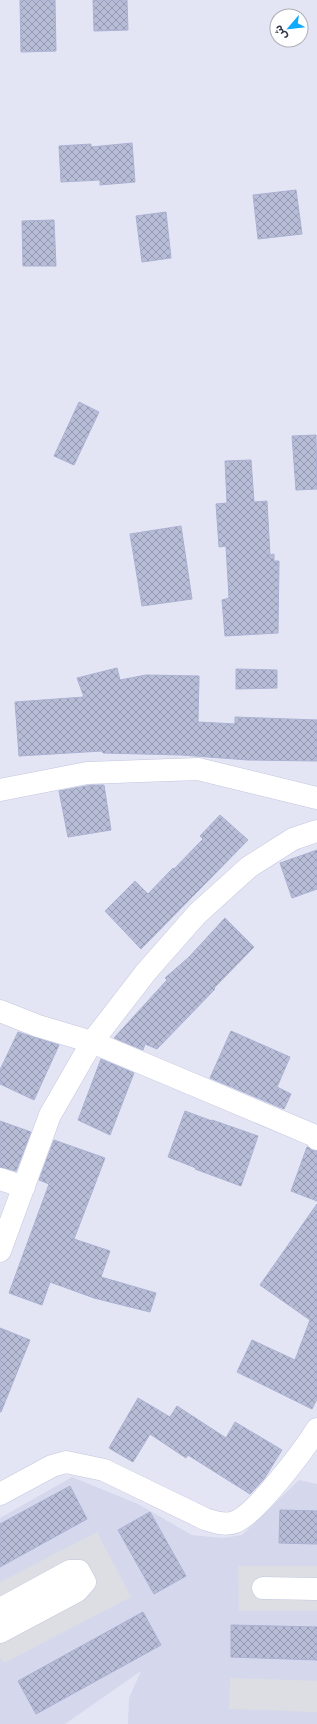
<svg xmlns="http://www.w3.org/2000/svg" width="317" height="1724" font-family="Karla,'Noto Sans Arabic',sans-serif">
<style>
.residential{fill:#d5d7ec}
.parking{fill:#dddee4}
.building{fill:url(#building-cross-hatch);stroke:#aab1d2}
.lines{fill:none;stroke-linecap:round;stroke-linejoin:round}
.minor-casing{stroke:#c2c6de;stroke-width:23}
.minor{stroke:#fff;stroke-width:22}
</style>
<defs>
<pattern id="building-cross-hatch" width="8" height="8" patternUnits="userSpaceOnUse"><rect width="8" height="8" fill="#b8bdd7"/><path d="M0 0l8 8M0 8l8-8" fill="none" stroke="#969ab0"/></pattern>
</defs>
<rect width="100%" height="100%" fill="#e4e5f4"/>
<path class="residential" d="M72 1477 138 1504 192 1535 223 1538 242 1535 299 1480 317 1484V1724H128L129 1698 141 1671 65 1724H0V1518Z"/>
<path class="parking" d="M97 1532 131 1597 4 1663 0 1657V1582Z
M238 1566H317V1611H239Z
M230 1678 317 1681V1712L229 1709Z"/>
<path class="building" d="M20 0H55L56 51 21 52Z
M93 0H127L128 30 94 31Z
M132 143 135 182 100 185V180L61 182 59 146 91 144V147Z
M296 190 302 234 258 239 253 195Z
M166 212 171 258 142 262 136 216Z
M54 220 56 266H23L22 221Z
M79 402 99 412 74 465 54 456Z
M316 435 317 489 296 490 292 436Z
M251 460 254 502 267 501 270 555 274 554V561H279L278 633 225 636 222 600 229 598 226 546 219 547 216 504 227 503 225 461Z
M181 526 192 599 142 606 130 534Z
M117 668 120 680 146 675 199 676 198 722 235 724V717L317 720V761L248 760 182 755 103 753 102 751 19 756 15 702 84 697 77 678Z
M236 669 277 670V688L236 689Z
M92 785H104L111 830 68 837 59 791Z
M220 815 248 840 141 949 105 911 135 881 148 894 173 868 174 869 203 839 200 836Z
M317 850V889L292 898 280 863Z
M225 918 254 947 214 988 215 989 157 1049 145 1044 143 1050 114 1038 167 980 165 978 189 957Z
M231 1031 290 1057 277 1087 291 1094 284 1109 210 1078Z
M18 1032 59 1045 34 1100 0 1084V1070Z
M101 1059 134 1073 110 1135 78 1120Z
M185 1111 212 1121V1120L258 1136 241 1186 195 1169 196 1168 168 1157Z
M0 1121 31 1132 16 1171 0 1167Z
M54 1140 105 1158 74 1239 110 1251 101 1277 156 1293 150 1312 94 1298 50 1282 42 1305 9 1293 49 1184 39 1180Z
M307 1147 317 1151V1201L291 1191Z
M317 1204V1399L312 1409 237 1372 252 1340 295 1360 310 1320 260 1285Z
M0 1328 30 1340 1 1412H0Z
M138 1398 170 1417 177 1406 226 1438 235 1422 282 1450 264 1479 250 1494 188 1455 186 1458 150 1434 133 1462 109 1448Z
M70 1486 87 1519 0 1567V1524Z
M280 1510 317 1511V1544L279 1543Z
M150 1512 186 1576 154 1594 118 1530Z
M143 1612 161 1645 36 1714 18 1681Z
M231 1625 317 1627V1660L231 1657Z"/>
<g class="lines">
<g class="minor-casing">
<path id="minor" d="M0 790 87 773 198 769 317 798
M0 1011 38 1026 92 1042 313 1135 317 1139
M0 1179 24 1187
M0 1251 50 1115 92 1042 146 972 197 914 249 867 293 839 317 831
M0 1494 52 1466 66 1462 104 1470 205 1519C214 1522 225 1526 235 1522 256 1514 304 1450 317 1429
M263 1588 317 1589
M0 1609 70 1571H79L85 1582 77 1591 0 1632"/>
</g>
<use href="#minor" class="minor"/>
</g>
<g transform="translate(289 28) rotate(242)"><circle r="19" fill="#ffffff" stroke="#adafb5"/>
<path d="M0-3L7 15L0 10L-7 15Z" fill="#0fa9ff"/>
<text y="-6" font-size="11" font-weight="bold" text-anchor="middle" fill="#333647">ش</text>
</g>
</svg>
